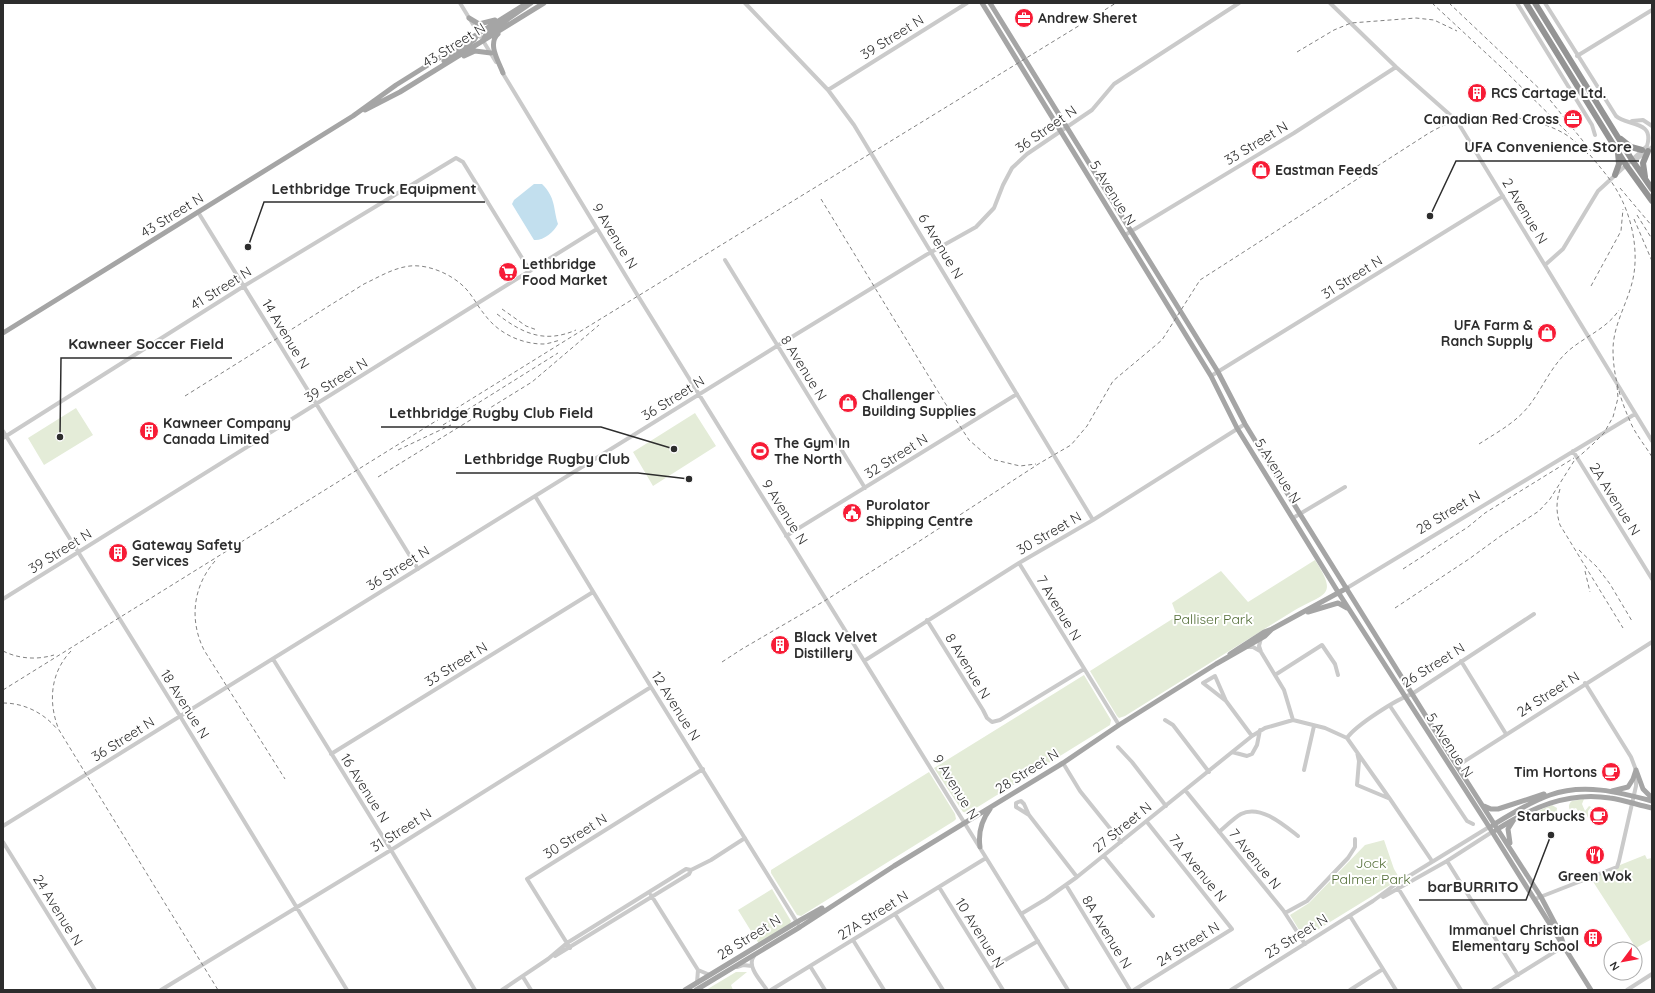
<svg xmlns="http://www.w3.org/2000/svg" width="1655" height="993" font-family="Quicksand,sans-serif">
<rect width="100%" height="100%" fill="#fff"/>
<path fill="#e4ecd8" d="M76,408L93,435L44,465L28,438Z
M695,413L716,446L653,486L633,452Z
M1315,560C1338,596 1326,593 1295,610L1125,716L1119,718L1117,716L1090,671L1177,616L1172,603L1221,571L1248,602Z
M1084,675L1111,720L1110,725L968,813L963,812L934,768Z
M929,772L955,814L956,819L954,821L801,916L797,915L771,873V870Z
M1584,799L1582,804L1585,811L1589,806L1591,807L1588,811V818L1586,813L1582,814L1580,810L1578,811L1576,808L1570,810C1568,807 1569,803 1572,801Z
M1552,805L1557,808L1556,815L1541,819L1539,813L1540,810Z
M1384,840L1394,869L1400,879L1304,938L1290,915L1309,903L1365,845Z
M1645,855L1647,859L1652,858V939L1636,948L1590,877Z
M772,889L791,921L790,924L759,944L738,910Z
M736,972H747L731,985L733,990H706Z"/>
<path fill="#c2dfee" d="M534,184H542C556,198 553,208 558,224C554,232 543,241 534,240L512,204L514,200Z"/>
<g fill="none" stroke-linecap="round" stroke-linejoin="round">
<path stroke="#cacaca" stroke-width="4" d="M460,3L496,62
M745,3L828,90L854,125L1093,520
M1330,3L1396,67L1457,121L1652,441
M1517,3L1592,125L1595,135
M1577,56L1652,10
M502,72L638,296L1068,990
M828,90L967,3
M1632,121L1643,120L1652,126
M1632,160L1637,159L1652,147
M198,212L418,569
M1125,235L1294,133L1396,67
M725,260L865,488
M1545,265L1563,249L1598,191L1647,146C1655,120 1626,126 1616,116L1545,3
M1211,376L1503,196
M3,431L180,716L347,990
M3,438L244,286L456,158L463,162L530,271
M1573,451L1652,579
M535,496L651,687L800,927
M1293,518L1345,487
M786,536L1017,394
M1019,563L1119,725
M1347,588L1635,414
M3,599L597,229
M927,620L983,710L987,718L992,722L1000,720L1084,669
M1261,638L1259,646L1261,652L1284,690L1293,720
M1248,647H1253L1260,651
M273,659L391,850L475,990
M864,661L1019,563L1093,520L1245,424
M1461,661L1506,734
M1275,675L1322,645L1335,664L1338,675
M1226,701L1215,676L1203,683L1226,701L1252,736
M1390,706L1467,821L1473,824
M1165,720L1173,725L1209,772
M1293,720L1325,728L1347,738L1390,799L1432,861
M1347,738C1356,725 1397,699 1412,694L1534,614
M1118,747L1132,762L1166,806
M1232,752L1247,756L1252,754L1257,745L1260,730
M1357,752L1359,761L1357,785L1388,798
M331,754L593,592
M1063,763L1080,791L1121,842
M1457,766L1652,642
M1304,770L1314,726
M1185,790L1283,910L1305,944
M1029,815L1024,804L1021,801L1016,803V807L1029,815L1077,877
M3,826L777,346L926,255L976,227L994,208L1003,185L1012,168L1027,154L1092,110L1114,84L1239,3
M1219,832C1226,826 1234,818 1241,814C1260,804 1284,825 1298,836
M3,842L95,990
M1104,856L1153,916
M1447,861L1518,975
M691,870L711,860L745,838
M1066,885L1130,990
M939,887L1003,990
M1398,888L1461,990
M651,895L698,970L710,975
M1383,897L1447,861L1492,832
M1535,899L1617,867L1619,861L1636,786V770L1631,757L1585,683
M1285,913L1307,901L1348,858L1355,847V839
M895,914L943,990
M1021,914L1046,899L1077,877L1252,736L1265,728L1293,720
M1350,916L1396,990
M853,940L884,990
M570,948L527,879L703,769
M555,956L689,874L691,870
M754,956C746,966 761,981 767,990
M810,966L825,990
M737,967L743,965L752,966
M990,969L1038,941
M523,977L531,990
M697,983L698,970
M161,990L391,850L651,687
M502,990L548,959L567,943L686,869L691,870
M771,990L986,858
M1134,990L1232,929L1147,822
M1231,990L1373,901L1396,884L1489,827
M1350,990L1383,969
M1493,990L1564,946
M1627,990L1652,974"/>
<path stroke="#a5a5a5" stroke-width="5" d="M982,3L1211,376L1237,428L1338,592L1486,822L1591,990
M990,3L1218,372L1245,424L1300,514L1457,766L1541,897L1560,933L1563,943
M469,18L479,24L495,20
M498,34C487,44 499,62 503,73
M483,41L485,36L488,33L531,3
M464,56L475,51L491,53
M444,61L474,40L478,34
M365,110L400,92L544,3
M3,333L353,116L396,85L527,3
M1308,612L1338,603L1347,608
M1230,654L1264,632L1272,629L1347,588
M1636,770L1643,789L1652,798
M1612,791L1628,787L1633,779L1636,770
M1484,806L1491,809H1498L1544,794
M1493,825C1511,814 1530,802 1550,795C1583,783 1619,792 1652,801
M1496,830C1531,808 1568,791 1610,798C1624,800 1638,805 1652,808
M1510,843L1508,829L1513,821
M980,847C978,833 981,821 990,809
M685,990L797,922L822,908
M696,990L800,927L894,866L1063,763L1119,725L1216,664L1265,636L1272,629"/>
<path stroke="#949494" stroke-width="6" d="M1526,3L1626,165L1652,201
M1535,3L1632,160L1652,189
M1621,139L1631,147L1642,150
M1615,175L1619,164L1618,153
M1645,177L1643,163L1648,151"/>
<path stroke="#828282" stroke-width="1" stroke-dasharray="4 3" stroke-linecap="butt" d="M1432,3L1501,67L1569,134
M1449,3L1546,95L1591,151
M1297,52L1334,30L1351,23L1416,18L1434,20L1457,31
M1590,155C1599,166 1609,177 1616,189C1632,215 1640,253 1632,283C1626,306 1613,326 1613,350C1613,374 1620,399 1630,421C1635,434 1645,445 1652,457
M1620,188L1652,226
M821,199L945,403L969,440L991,459L1020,466L1036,464
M1637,215L1652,239
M1634,219L1652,261
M1591,286L1621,231L1623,209
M502,309L526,326L537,330
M497,314C522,333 544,344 576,330
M185,396L364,284C379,277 393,268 410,266C429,264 454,275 467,290C474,298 478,307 485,315C498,333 521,344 543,344C549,344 555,341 561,340
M443,425L558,353
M1479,444C1496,433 1515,423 1528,407C1541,391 1549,370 1565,354C1581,338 1606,330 1619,310
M398,450L451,425
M378,477L532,382L599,325
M1560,489C1556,502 1556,512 1560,525L1623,628
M1579,550L1597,567L1610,584L1632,621
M215,561C193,586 189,620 204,650L285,779
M1403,569L1468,527L1485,513L1574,458
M1585,571L1590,592
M1395,608L1469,559L1502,535L1539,511L1550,499L1574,461L1593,444L1604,433L1613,417L1618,398L1617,385
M3,651C19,659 37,660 54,655
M71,651C50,673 48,703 59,730L218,990
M722,662L742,649L826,600L915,544L1040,463L1071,445L1087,426L1113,381L1162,340L1200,280L1429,133C1438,128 1447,123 1457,121C1491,112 1534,116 1565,134C1573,139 1581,147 1588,154
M3,690L576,334L1116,3
M3,703C24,703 44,713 57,729"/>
</g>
<defs>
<g id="office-disc" transform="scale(1)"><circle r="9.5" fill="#f71c36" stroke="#fff"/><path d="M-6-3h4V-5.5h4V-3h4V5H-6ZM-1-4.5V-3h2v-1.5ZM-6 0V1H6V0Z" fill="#fff"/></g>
<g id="building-disc" transform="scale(1)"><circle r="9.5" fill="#f71c36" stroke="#fff"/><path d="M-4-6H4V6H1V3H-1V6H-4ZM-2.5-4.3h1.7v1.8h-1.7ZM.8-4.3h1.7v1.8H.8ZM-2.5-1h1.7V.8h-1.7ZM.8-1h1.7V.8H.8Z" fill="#fff"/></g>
<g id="shop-disc" transform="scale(1)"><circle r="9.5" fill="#f71c36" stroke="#fff"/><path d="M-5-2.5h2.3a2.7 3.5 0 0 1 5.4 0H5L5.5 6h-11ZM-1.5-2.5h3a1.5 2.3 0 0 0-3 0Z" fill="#fff"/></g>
<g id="supermarket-disc" transform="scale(1)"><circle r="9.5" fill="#f71c36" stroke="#fff"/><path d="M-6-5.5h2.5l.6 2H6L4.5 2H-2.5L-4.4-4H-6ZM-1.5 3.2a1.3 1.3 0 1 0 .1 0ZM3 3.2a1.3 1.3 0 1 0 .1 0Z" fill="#fff"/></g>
<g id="stadium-disc" transform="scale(1)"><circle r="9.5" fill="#f71c36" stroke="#fff"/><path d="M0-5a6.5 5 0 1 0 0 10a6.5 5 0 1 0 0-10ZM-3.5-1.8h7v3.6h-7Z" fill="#fff"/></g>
<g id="civic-disc" transform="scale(1)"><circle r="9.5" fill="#f71c36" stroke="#fff"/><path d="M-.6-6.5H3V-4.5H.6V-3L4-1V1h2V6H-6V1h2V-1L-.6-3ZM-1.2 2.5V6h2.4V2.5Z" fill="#fff"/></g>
<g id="cafe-disc" transform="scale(1)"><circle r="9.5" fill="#f71c36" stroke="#fff"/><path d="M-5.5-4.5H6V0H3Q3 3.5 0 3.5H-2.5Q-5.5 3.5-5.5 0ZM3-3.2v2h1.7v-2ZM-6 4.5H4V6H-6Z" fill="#fff"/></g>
<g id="restaurant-disc" transform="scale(1)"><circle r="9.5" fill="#f71c36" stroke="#fff"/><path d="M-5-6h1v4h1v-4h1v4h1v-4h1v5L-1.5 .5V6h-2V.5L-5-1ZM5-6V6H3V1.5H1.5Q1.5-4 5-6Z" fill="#fff"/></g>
</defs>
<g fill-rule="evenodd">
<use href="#office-disc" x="1024" y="18"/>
<use href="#building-disc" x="1477" y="93"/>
<use href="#office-disc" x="1573" y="119"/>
<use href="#shop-disc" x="1261" y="170"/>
<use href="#supermarket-disc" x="508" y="272"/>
<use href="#shop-disc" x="1547" y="333"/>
<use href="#shop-disc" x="848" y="403"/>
<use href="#building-disc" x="149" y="431"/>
<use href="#stadium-disc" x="760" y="451"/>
<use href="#civic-disc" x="852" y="513"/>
<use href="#building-disc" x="118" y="553"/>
<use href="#building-disc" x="780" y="645"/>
<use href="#cafe-disc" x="1611" y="772"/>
<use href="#cafe-disc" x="1599" y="816"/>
<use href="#restaurant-disc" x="1595" y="855"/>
<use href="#building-disc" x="1593" y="938"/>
</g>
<g text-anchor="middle" stroke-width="4" stroke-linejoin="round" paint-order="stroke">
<g font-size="14" font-weight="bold" fill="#2d2d2d" stroke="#fff" text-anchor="start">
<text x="1038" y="23">Andrew Sheret</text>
<text x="1491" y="98">RCS Cartage Ltd.</text>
<text x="1559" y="124" text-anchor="end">Canadian Red Cross</text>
<text x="1275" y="175">Eastman Feeds</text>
<text x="522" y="269">Lethbridge<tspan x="522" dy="16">Food Market</tspan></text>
<text x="1533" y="330" text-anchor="end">UFA Farm &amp;<tspan x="1533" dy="16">Ranch Supply</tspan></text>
<text x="862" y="400">Challenger<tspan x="862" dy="16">Building Supplies</tspan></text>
<text x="163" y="428">Kawneer Company<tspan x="163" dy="16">Canada Limited</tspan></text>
<text x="774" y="448">The Gym In<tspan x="774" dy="16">The North</tspan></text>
<text x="866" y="510">Purolator<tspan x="866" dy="16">Shipping Centre</tspan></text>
<text x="132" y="550">Gateway Safety<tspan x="132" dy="16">Services</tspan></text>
<text x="794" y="642">Black Velvet<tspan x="794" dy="16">Distillery</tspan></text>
<text x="1597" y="777" text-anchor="end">Tim Hortons</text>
<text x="1585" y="821" text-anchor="end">Starbucks</text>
<text x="1595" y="881" text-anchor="middle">Green Wok</text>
<text x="1579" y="935" text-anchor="end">Immanuel Christian<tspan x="1579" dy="16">Elementary School</tspan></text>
</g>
<g font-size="14" fill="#2d2d2d" stroke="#fff">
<text transform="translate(892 37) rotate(-32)" y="5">39 Street N</text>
<text transform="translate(454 45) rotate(-32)" y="5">43 Street N</text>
<text transform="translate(1046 129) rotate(-35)" y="5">36 Street N</text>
<text transform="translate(1256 143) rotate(-31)" y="5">33 Street N</text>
<text transform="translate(1113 193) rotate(58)" y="5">5 Avenue N</text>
<text transform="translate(1525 211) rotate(59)" y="5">2 Avenue N</text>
<text transform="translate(172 215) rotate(-32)" y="5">43 Street N</text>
<text transform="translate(615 236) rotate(59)" y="5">9 Avenue N</text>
<text transform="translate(941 246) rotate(59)" y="5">6 Avenue N</text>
<text transform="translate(1352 277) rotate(-32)" y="5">31 Street N</text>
<text transform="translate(221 288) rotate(-32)" y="5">41 Street N</text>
<text transform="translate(286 334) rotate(59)" y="5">14 Avenue N</text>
<text transform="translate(804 368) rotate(58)" y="5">8 Avenue N</text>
<text transform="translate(336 380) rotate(-32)" y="5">39 Street N</text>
<text transform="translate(673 398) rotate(-32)" y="5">36 Street N</text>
<text transform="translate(896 456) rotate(-32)" y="5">32 Street N</text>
<text transform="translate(1278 471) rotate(58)" y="5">5 Avenue N</text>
<text transform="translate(1615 499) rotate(58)" y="5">2A Avenue N</text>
<text transform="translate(785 512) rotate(58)" y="5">9 Avenue N</text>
<text transform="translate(1448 512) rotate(-31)" y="5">28 Street N</text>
<text transform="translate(1049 533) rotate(-30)" y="5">30 Street N</text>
<text transform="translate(60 551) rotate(-32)" y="5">39 Street N</text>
<text transform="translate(398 568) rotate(-32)" y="5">36 Street N</text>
<text transform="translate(1059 608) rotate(59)" y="5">7 Avenue N</text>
<text transform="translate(456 664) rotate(-32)" y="5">33 Street N</text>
<text transform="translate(1433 665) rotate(-32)" y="5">26 Street N</text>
<text transform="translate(968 666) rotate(59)" y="5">8 Avenue N</text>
<text transform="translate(1548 694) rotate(-33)" y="5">24 Street N</text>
<text transform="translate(185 704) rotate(58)" y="5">18 Avenue N</text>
<text transform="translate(676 706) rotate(58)" y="5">12 Avenue N</text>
<text transform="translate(123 739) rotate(-32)" y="5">36 Street N</text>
<text transform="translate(1450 745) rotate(57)" y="5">5 Avenue N</text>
<text transform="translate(1027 771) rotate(-32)" y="5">28 Street N</text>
<text transform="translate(956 787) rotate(58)" y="5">9 Avenue N</text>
<text transform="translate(365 788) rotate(58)" y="5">16 Avenue N</text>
<text transform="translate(1122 827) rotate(-39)" y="5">27 Street N</text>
<text transform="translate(401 830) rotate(-32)" y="5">31 Street N</text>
<text transform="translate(575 836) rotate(-32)" y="5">30 Street N</text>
<text transform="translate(1255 859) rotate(51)" y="5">7 Avenue N</text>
<text transform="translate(1198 868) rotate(51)" y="5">7A Avenue N</text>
<text transform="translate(58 910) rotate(58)" y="5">24 Avenue N</text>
<text transform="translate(873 915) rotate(-32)" y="5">27A Street N</text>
<text transform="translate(1107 932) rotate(59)" y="5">8A Avenue N</text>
<text transform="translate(980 933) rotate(58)" y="5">10 Avenue N</text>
<text transform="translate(1296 936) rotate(-32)" y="5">23 Street N</text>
<text transform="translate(749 937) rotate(-32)" y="5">28 Street N</text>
<text transform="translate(1188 944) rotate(-32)" y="5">24 Street N</text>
</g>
<g font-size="14" fill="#526d36" stroke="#fff">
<text x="1213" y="624">Palliser Park</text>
<text x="1371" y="868">Jock<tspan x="1371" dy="16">Palmer Park</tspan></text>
</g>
</g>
<path fill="none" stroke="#2d2d2d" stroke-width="1.5" d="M1430 216L1456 161H1639M248 247L264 202H485M60 437L61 358H232M674 449L601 427H381M689 479L638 473H456M1551 835L1526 900H1419"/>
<g fill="#2d2d2d" stroke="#fff" stroke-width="1.5">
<circle cx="1430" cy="216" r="4"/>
<circle cx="248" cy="247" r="4"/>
<circle cx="60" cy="437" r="4"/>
<circle cx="674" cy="449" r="4"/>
<circle cx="689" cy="479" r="4"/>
<circle cx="1551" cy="835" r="4"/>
</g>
<g font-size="15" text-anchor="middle" font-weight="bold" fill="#2d2d2d" stroke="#fff" stroke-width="4" stroke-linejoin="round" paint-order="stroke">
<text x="1548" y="152">UFA Convenience Store</text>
<text x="374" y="194">Lethbridge Truck Equipment</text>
<text x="146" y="349">Kawneer Soccer Field</text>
<text x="491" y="418">Lethbridge Rugby Club Field</text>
<text x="547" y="464">Lethbridge Rugby Club</text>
<text x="1473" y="892">barBURRITO</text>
</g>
<rect width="1655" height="993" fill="none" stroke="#2d2d2d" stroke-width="8"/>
<g transform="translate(1623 961) rotate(238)"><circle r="19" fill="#ffffff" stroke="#ababab"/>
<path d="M0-3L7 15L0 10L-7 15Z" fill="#f71c36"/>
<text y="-6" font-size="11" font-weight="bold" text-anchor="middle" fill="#2d2d2d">N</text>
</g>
</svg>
